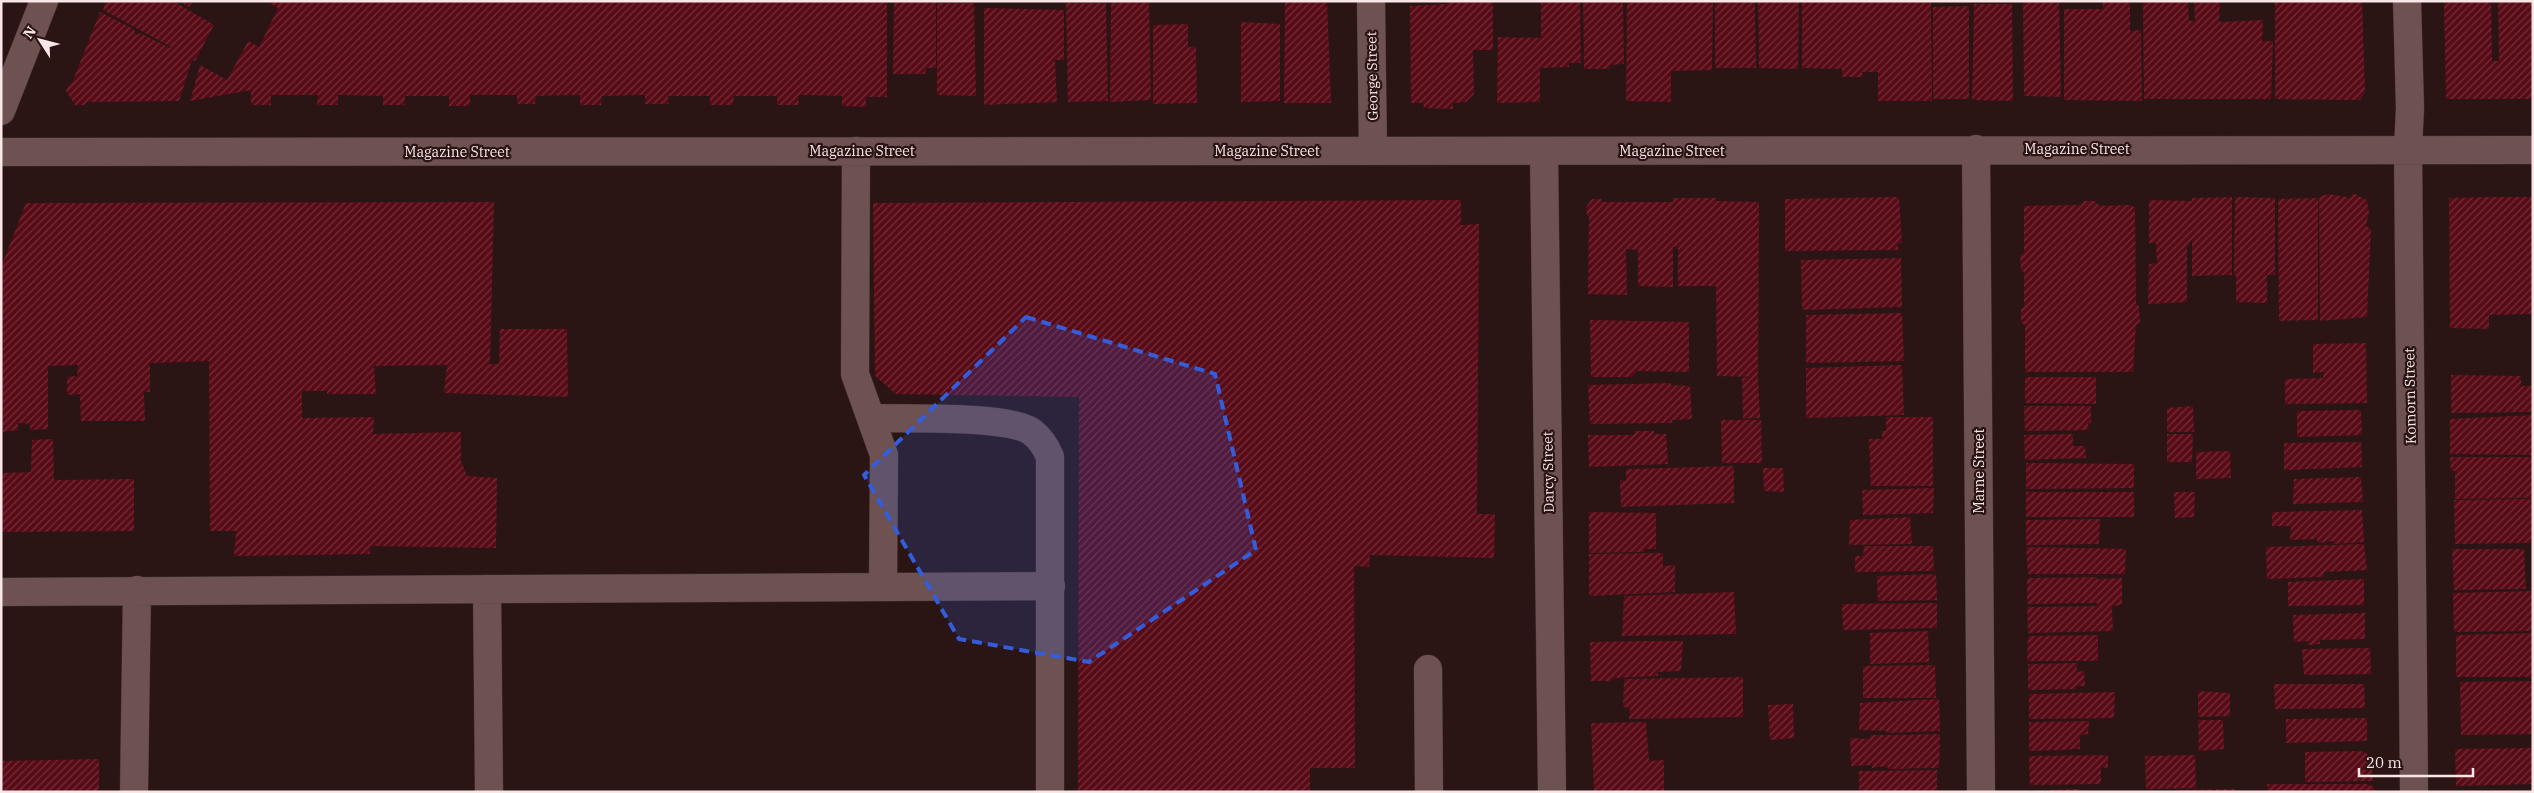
<svg xmlns="http://www.w3.org/2000/svg" width="2534" height="793" font-family="'IBM Plex Serif',serif">
<defs>
<pattern id="building-hatch" width="6" height="6" patternUnits="userSpaceOnUse" patternTransform="scale(1.25)"><rect width="6" height="6" fill="#580b17"/><path d="M-1 1l2-2M0 6l6-6M5 7l2-2" fill="none" stroke="#712f39"/></pattern>
</defs>
<rect width="100%" height="100%" fill="#2b1414"/>
<path fill="url(#building-hatch)" d="M106,1H173L214,25L195,61L192,60L179,101L87,102L85,105H75L66,91L69,83H72L100,12L134,29L136,35L140,33L170,48L171,47L103,10Z
M179,1H193L189,7Z
M266,1H887V97H866V107L842,106V96L798,95L799,105H777V96H734L733,105H710V96H668L669,104H645V95L602,96L601,105H580V95L536,96L535,104H517V95H470V106H449V96H405V105H383V96L338,95V105H317L318,95H271V105H251V90L190,101L200,65L227,80L248,41L259,47L278,8Z
M894,1H936V68H927L925,74H893Z
M1111,1H1149L1151,100L1110,102Z
M1285,1H1327L1331,103H1284Z
M1448,1H1493V50H1473L1474,94L1466,102L1453,103V109L1424,108L1423,103H1411L1410,6L1448,4Z
M1541,1H1580L1581,63H1569V67L1540,68V102L1497,103L1498,37L1541,38Z
M1583,1H1623L1624,64L1609,65L1610,69H1584Z
M1627,1H1713L1712,70L1671,71V102L1626,101Z
M1715,1H1755L1756,68H1715Z
M1758,1H1799L1798,69L1759,68Z
M1802,1H1931L1932,101H1878V72H1862L1863,77H1842V69L1802,68Z
M2023,1H2059L2061,97L2024,96Z
M2102,1H2130V31L2141,30L2142,101L2064,100V9H2103Z
M2143,1H2188L2189,21H2195L2194,1H2220L2219,22L2263,20L2262,41H2273L2271,99H2144Z
M2275,1H2362L2365,92L2360,100L2275,99Z
M2444,1H2491L2492,61H2499L2498,1H2533V99H2446Z
M937,3H974L976,96L937,95Z
M1066,3H1106L1108,101L1068,102Z
M1974,4H2012L2013,101L1972,100Z
M1969,6V99H1933V7Z
M984,8L1064,10V60H1055L1057,102L984,105Z
M1241,22L1280,24V101L1241,102Z
M1188,24V47H1196L1197,103L1153,104V25Z
M2328,194L2351,198L2352,194H2355L2367,200L2369,212L2366,226L2371,229L2367,317L2320,321L2319,197Z
M1899,197L1902,243L1897,244L1899,250L1785,251V199Z
M2232,197V275L2192,276V240L2187,246V302L2148,304L2149,264L2157,263L2156,243H2149V200L2192,201V198Z
M2235,197L2275,198V275H2267V303L2236,302V275H2234Z
M2493,197H2533V314L2489,315V329L2450,328L2449,198Z
M1673,198H1716V201L1759,202L1758,377L1760,418L1743,419L1742,378L1753,377L1717,376L1716,286H1678V247H1673V287L1638,286V250L1626,249L1627,295L1588,294L1589,216H1587L1586,207L1592,199H1601L1603,202H1673Z
M2318,198V320L2279,321L2278,199Z
M1461,200V225L1479,224L1477,514H1495L1494,558L1370,555L1369,567L1354,566L1355,768H1310V792H1078L1079,397L896,394L875,376L873,203Z
M2084,201H2095L2100,206L2131,205L2135,208L2136,304L2139,306L2140,322L2136,325L2133,372H2025V325L2021,323V309L2024,307V272L2021,270L2020,255L2024,253V206L2081,205Z
M494,202L490,364H499L500,329H567L568,397L444,393L447,365L374,366L376,394H327V391H302V418L374,417L373,434L461,432V461L467,476L497,478L496,548L370,546V554L234,556L236,531H210L209,361L150,363V392H144L145,421H81L80,394L67,395V377L77,376L78,365L48,366V429L30,430V424L18,423V430L1,432V267L26,203Z
M1901,258L1902,307L1802,310L1801,260Z
M1902,313L1904,361L1806,363V315Z
M1590,320L1689,322V372L1637,371L1631,377H1591Z
M2366,343L2367,403L2285,404V379L2323,378L2324,372L2313,373V344Z
M1902,365L1904,415L1806,418V368Z
M2451,375L2521,376V386H2533V412L2451,413Z
M2025,377H2096V404L2025,403Z
M1671,383V385L1690,386L1692,419L1672,420L1673,423L1590,424L1588,385Z
M2024,406H2091V423L2088,422L2089,430L2025,431Z
M2193,406L2194,432H2167V408Z
M2361,410L2362,435L2297,437V411Z
M2533,415V455L2450,454V419Z
M1886,417H1933V486H1871L1869,439H1882V431H1886Z
M1721,420H1761L1762,463H1722Z
M1634,431H1654V434H1666L1668,464L1589,467L1588,435H1634Z
M2073,434V446H2085L2086,458L2025,460L2024,435Z
M2167,434H2193L2192,462H2167Z
M53,439L54,480L134,479V531L1,532V473L31,472L32,440Z
M2361,442L2362,467L2284,470V443Z
M2230,451L2231,478L2196,479V452Z
M2450,457H2533V498L2455,499V471H2451Z
M2026,463L2134,464V488L2026,489Z
M1734,466V503L1621,507L1620,480L1626,481V469Z
M1763,468H1783L1784,492L1764,491Z
M2361,477L2363,502L2293,504L2294,479Z
M1934,488L1933,513L1863,515L1862,490Z
M2026,492H2134V517H2026Z
M2174,492H2195L2194,517L2175,518Z
M2531,499L2530,501H2533V540H2530L2531,543L2455,544L2454,500Z
M2362,510L2364,542L2334,544V541L2318,543L2317,539L2290,540L2291,526H2272V512Z
M1589,512L1656,513V549H1645L1644,552L1589,553Z
M1910,517L1912,544L1849,545L1850,520Z
M2100,519L2099,544L2026,545V520Z
M2364,544L2367,570L2324,572V577L2267,579L2266,547Z
M1864,546H1933L1934,571L1855,572V556H1863Z
M2026,547L2126,549L2125,574H2028Z
M2452,549H2524L2526,589L2454,590Z
M1663,553V566L1675,565V592L1589,596V554Z
M1936,574L1937,600L1878,601L1877,576Z
M2097,577V579L2122,578V605L2112,606L2113,631L2028,633L2027,607L2097,606V603L2027,604V578Z
M2364,579V605L2288,606V582Z
M2533,591V631L2454,632L2453,593Z
M1734,592L1736,634L1622,636L1624,596Z
M1937,603V628L1843,630L1842,604Z
M2365,613V639L2320,640V644L2308,645V641L2294,642L2293,615Z
M1928,631L1929,662L1870,664V633Z
M2533,633V677H2456V635Z
M2098,635V661H2027L2028,636Z
M1645,641H1683L1681,671L1658,672V676L1614,678L1610,681H1591L1590,642Z
M2370,648L2371,674L2304,675L2302,649Z
M2077,663V672L2084,671L2085,686H2076L2077,689L2028,690V664Z
M1935,665L1936,698H1863V666Z
M1743,677V717L1629,719L1630,708L1623,707L1624,679Z
M2533,681V734L2461,735L2460,682Z
M2274,684H2364L2365,708L2275,709Z
M2198,691L2230,693V716L2198,717Z
M2115,692L2114,718L2029,719V694Z
M1939,699L1940,731L1887,733L1886,731L1859,730L1860,703Z
M1793,704L1794,738L1770,740L1768,705Z
M2367,718V741L2286,743V719Z
M2198,720H2223L2224,749L2199,751Z
M2089,721L2088,734L2080,735V749L2029,751V722Z
M1646,722L1649,761L1664,760V792H1594L1591,723Z
M1940,734L1939,768L1888,769L1887,766L1872,768V765L1851,766L1850,738L1870,739V735H1888Z
M2533,748V784L2456,786L2455,749Z
M2359,751L2365,752L2371,758L2373,781L2305,782V752Z
M2108,755V768L2101,767V784L2030,785L2029,756Z
M2195,755L2196,788L2146,789L2145,756Z
M99,759V792H1V761Z
M1937,770V792H1859V771Z
M2267,784H2367L2374,787V792H2268Z
M2080,789V792H2050V790Z
M2235,789L2236,792H2179V790Z"/>
<g fill="none" stroke-linecap="round" stroke-linejoin="round">
<g stroke="#403031" stroke-width="29">
<path id="minor" d="M1371,1L1373,151
M2407,1L2410,108L2408,149L2414,792
M1,111L44,1
M1976,149L1981,792
M856,151L855,374L884,455L883,586
M1,152L2533,150
M1544,152L1552,792
M871,418C905,419 1009,415 1032,432C1041,439 1046,447 1050,457V792
M487,589L489,792
M1,592L1051,586
M1428,669L1429,792
M134,792L137,590"/>
</g>
<use href="#minor" stroke="#6e5151" stroke-width="28"/>
</g>
<path fill="#335dda" fill-opacity="0.2" stroke="#335dda" stroke-width="4" stroke-dasharray="10 6" stroke-linejoin="round" d="M1026,317L1215,374L1256,550L1089,662L959,639L864,475Z"/>
<g text-anchor="middle" stroke-width="4.5" stroke-linejoin="round" paint-order="stroke">
<g font-size="14" fill="#f9e7e7" stroke="#2b1414">
<text transform="translate(1372 76) rotate(-91)" y="5">George Street</text>
<text x="2077" y="154">Magazine Street</text>
<text x="862" y="156">Magazine Street</text>
<text x="1267" y="156">Magazine Street</text>
<text x="1672" y="156">Magazine Street</text>
<text x="457" y="157">Magazine Street</text>
<text transform="translate(2410 396) rotate(-91)" y="5">Komorn Street</text>
<text transform="translate(1979 471) rotate(-90)" y="5">Marne Street</text>
<text transform="translate(1548 472) rotate(-91)" y="5">Darcy Street</text>
</g>
</g>
<rect width="2534" height="793" fill="none" stroke="#f9e7e7" stroke-width="5"/>
<g transform="translate(40 40) rotate(306)" stroke="#2b1414" stroke-width="4" paint-order="stroke">
<path d="M0-4L9 19L0 12L-9 19Z" fill="#f9e7e7"/>
<text y="-8" font-size="14" font-weight="bold" text-anchor="middle" fill="#f9e7e7">N</text>
</g>
<path d="M2359 768v8h114v-8" fill="none" stroke="#f9e7e7" stroke-width="2.5"/>
<text x="2366" y="768" font-size="15" fill="#f9e7e7" stroke="#2b1414" stroke-width="4" paint-order="stroke">20 m</text>
</svg>
